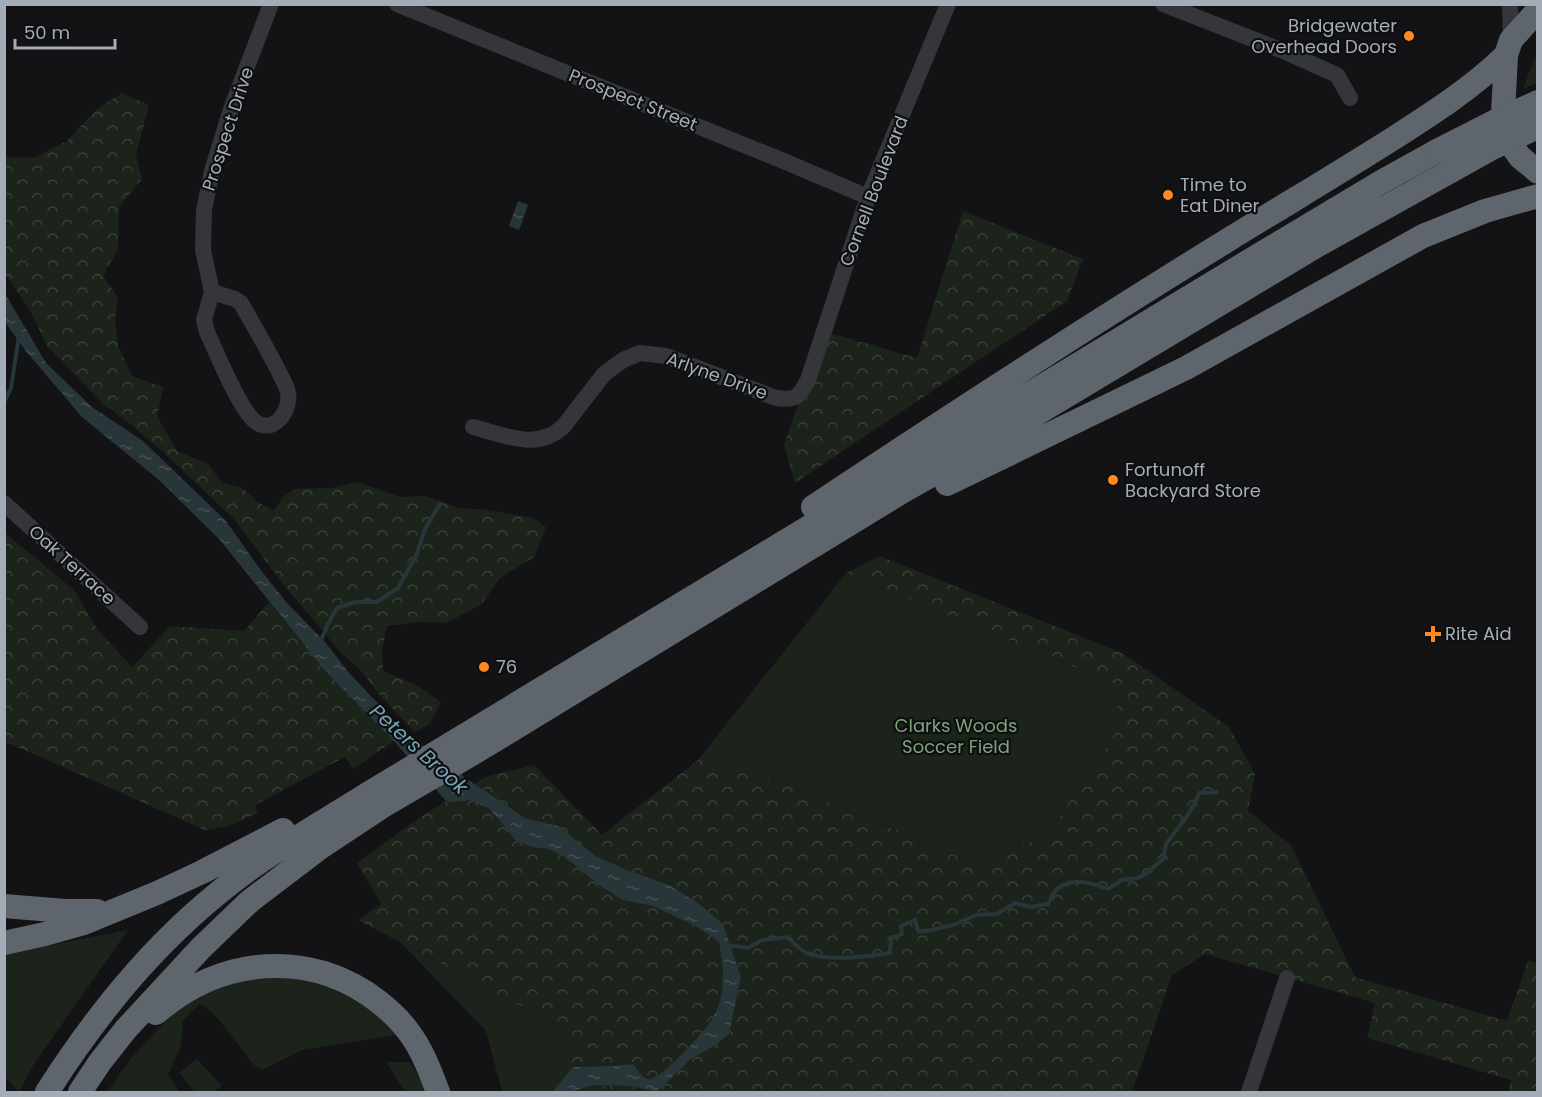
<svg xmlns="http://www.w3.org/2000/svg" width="1542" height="1097" font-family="Poppins,sans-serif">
<defs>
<pattern id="forest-crowns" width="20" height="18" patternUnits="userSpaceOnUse" patternTransform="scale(1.5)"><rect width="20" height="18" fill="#1b231b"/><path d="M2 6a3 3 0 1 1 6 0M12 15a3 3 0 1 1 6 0" fill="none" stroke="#39403a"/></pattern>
<pattern id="water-ripples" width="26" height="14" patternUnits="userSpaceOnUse" patternTransform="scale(1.5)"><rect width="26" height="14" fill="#28363a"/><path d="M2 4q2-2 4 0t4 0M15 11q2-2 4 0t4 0" fill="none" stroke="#445054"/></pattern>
</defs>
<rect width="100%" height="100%" fill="#131315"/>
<path fill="#1b231b" d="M1537,54V83L1523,89L1528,75Z
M846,573L1118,685V729L1047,835L976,864L747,768L698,760Z
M128,930L34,1064L19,1092L5,1077V954Z
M400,942L563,1028L573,1067L552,1092H502L486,1031Z
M270,973L338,985L390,1021L397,1035L302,1050L262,1070L254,1065L215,1015L200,1004L183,1020L181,1046L168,1075L180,1092H107L132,1057L177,1009L215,986Z
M197,1059L222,1086L213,1092H195L179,1073Z
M386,1062H410L428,1092H407L404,1090Z"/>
<path fill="url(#forest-crowns)" d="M122,93L149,105L136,155L142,179L119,207L118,249L103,276L118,297L115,319L118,346L132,376L163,387L157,416L177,451L208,464L222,483L241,487L259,503L274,511L282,498L294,489L331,488L357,482L400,497L425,496L459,508L487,510L534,518L546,527L534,557L500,578L481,605L446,623L419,622L387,626L382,650L383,671L416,685L441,702L430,724L415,732L383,699L358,667L342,654L304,609L283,584L233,518L162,451L124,419L104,405L47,346L31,312L5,274V157L34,158L67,141L97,109Z
M963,211L1083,259L1067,301L795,483L784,445L823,331L917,358Z
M4,532L74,590L98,630L132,667L170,626L244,631L269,602L326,672L394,741L353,769L345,757L255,805L258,813L229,826L205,830L29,752L5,742Z
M880,556L1124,654L1229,727L1255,774L1248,811L1291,845L1355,977L1507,1021L1528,960L1537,963V1092H1508L1511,1080L1367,1038L1375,1003L1205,954L1172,975L1132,1092H657L691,1059L714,1046L733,1017L741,977L723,924L698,903L669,885L627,870L597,856L558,827L524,818L505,804L474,784L488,776L534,765L602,835L698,760L747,768L976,864L1047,835L1118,729V685L846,573Z
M470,800L488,808L503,824L515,840L532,847L548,849L565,857L599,885L622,900L653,906L697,927L719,942C722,961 725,979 721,998C719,1004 716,1013 712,1019C705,1031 662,1079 649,1079C641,1079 637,1069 633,1064L612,1066L573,1067L563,1028L358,920L381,904L357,863L419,818L446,801L455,802Z
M594,1085L632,1086L655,1092H574L577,1090Z"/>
<path fill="url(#water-ripples)" d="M518,201L528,205L519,230L509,226Z
M4,292L46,363L92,407L143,441L226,521L260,569L287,603L325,642L350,674L406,733L474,784L505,804L524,818L558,826L596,856L627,870L669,885L698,903L723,924L741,977L729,1034L714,1046L691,1059L657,1092L632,1086L594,1085L577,1090L574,1092H552L573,1067L612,1066L633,1064C637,1069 642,1079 649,1079C662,1079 705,1031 712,1019C716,1013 719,1004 721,997C725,979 722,961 719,942L697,927L653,906L622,900L599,885L565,857L548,849L532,847L515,840L503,824L488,808L470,800L455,802L446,801L394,741L326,672L220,540L159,480L82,417L25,350L5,322Z"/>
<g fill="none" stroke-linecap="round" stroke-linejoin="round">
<path stroke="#28363a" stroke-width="4" d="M4,402L11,388L19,336
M319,640L322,638L328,624L337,608L355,602H377L398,588L416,556L425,529L440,504
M727,945L748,948L762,940L788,937C793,942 799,949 805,952C824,962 869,957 890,953L891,939L902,934L901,926L915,920L918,931H928L956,924L976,915L997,914L1015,903L1031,907L1048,904C1051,899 1054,891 1058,888C1074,877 1092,883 1108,889L1122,880L1138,878L1148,872L1163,859L1166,844L1187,816L1195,803L1199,793L1217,792"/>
<path stroke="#34363a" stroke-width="16" d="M397,4L786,162L868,197
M1163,4L1283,51L1337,75L1350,98
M1510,4L1511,40
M212,292L235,299L241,303C254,326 267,348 279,372C282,379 287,386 288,393C291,408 277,432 259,424C242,417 216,351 207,332L204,320L212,292L203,250L204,210L212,171L231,109L271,4
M473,427C504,435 536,451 563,427L604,374L623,360L640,353L666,356L776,398C796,401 799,397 808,380L868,197L948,4
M4,503L140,627
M1249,1092L1287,978"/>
<path stroke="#5f656c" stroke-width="24" d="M1538,10L1511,40L1506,55L1503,114L1505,131L1512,146L1520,157L1538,172
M947,484L1186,368L1423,236L1485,211L1538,196
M813,507C950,416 1088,326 1228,240C1283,206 1339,173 1394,138C1433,113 1472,88 1506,55
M4,906L65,911H97
M4,943L45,934L84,923L157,893L202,872L283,830
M156,1013C220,957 310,948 379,1002C389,1010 400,1020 408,1031C422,1049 430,1071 438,1092
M47,1092C102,1006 164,931 248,870C287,842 330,818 371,792L1249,261L1381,182L1437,151
M80,1092L100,1062L126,1029L201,948L250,901L321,847L383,806L477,751L905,490L981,447L1318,245L1449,172"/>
<path stroke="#5f656c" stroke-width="24" d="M1437,151L1494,122L1538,102
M1449,172L1494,147L1538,127"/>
</g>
<g fill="#ff8821" stroke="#0e0f10" stroke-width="2">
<circle cx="1409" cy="36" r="6"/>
<circle cx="1168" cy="195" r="6"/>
<circle cx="1113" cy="480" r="6"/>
<path d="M1430 625h6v6h6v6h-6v6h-6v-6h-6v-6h6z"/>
<circle cx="484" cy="667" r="6"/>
</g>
<g text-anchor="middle" stroke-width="4.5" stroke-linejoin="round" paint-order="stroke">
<g font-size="18" fill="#a4adb7" stroke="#0e0f10" text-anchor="start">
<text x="1397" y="32" text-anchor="end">Bridgewater<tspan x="1397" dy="21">Overhead Doors</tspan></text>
<text x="1180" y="191">Time to<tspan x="1180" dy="21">Eat Diner</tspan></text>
<text x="1125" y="476">Fortunoff<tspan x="1125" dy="21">Backyard Store</tspan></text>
<text x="1445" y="640">Rite Aid</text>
<text x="496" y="673">76</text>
</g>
<g font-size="18" fill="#a4adb7" stroke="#0e0f10">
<text transform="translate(633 100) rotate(22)" y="6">Prospect Street</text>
<text transform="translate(228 129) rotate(-72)" y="6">Prospect Drive</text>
<text transform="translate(874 191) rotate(-69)" y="6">Cornell Boulevard</text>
<text transform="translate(717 376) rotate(20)" y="6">Arlyne Drive</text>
<text transform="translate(72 565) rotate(42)" y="6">Oak Terrace</text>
</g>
<g font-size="18" fill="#7fa379" stroke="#0e0f10">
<text x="956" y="732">Clarks Woods<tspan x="956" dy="21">Soccer Field</tspan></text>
</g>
<g font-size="20" font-style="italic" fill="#77a4b5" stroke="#0e0f10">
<text transform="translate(419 749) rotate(42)" y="7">Peters Brook</text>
</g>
</g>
<rect width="1542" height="1097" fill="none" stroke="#a4adb7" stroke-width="12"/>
<path d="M15 39v9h100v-9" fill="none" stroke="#a4adb7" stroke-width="3"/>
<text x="24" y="39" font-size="18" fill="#a4adb7" stroke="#0e0f10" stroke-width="4.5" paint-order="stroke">50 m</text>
</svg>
